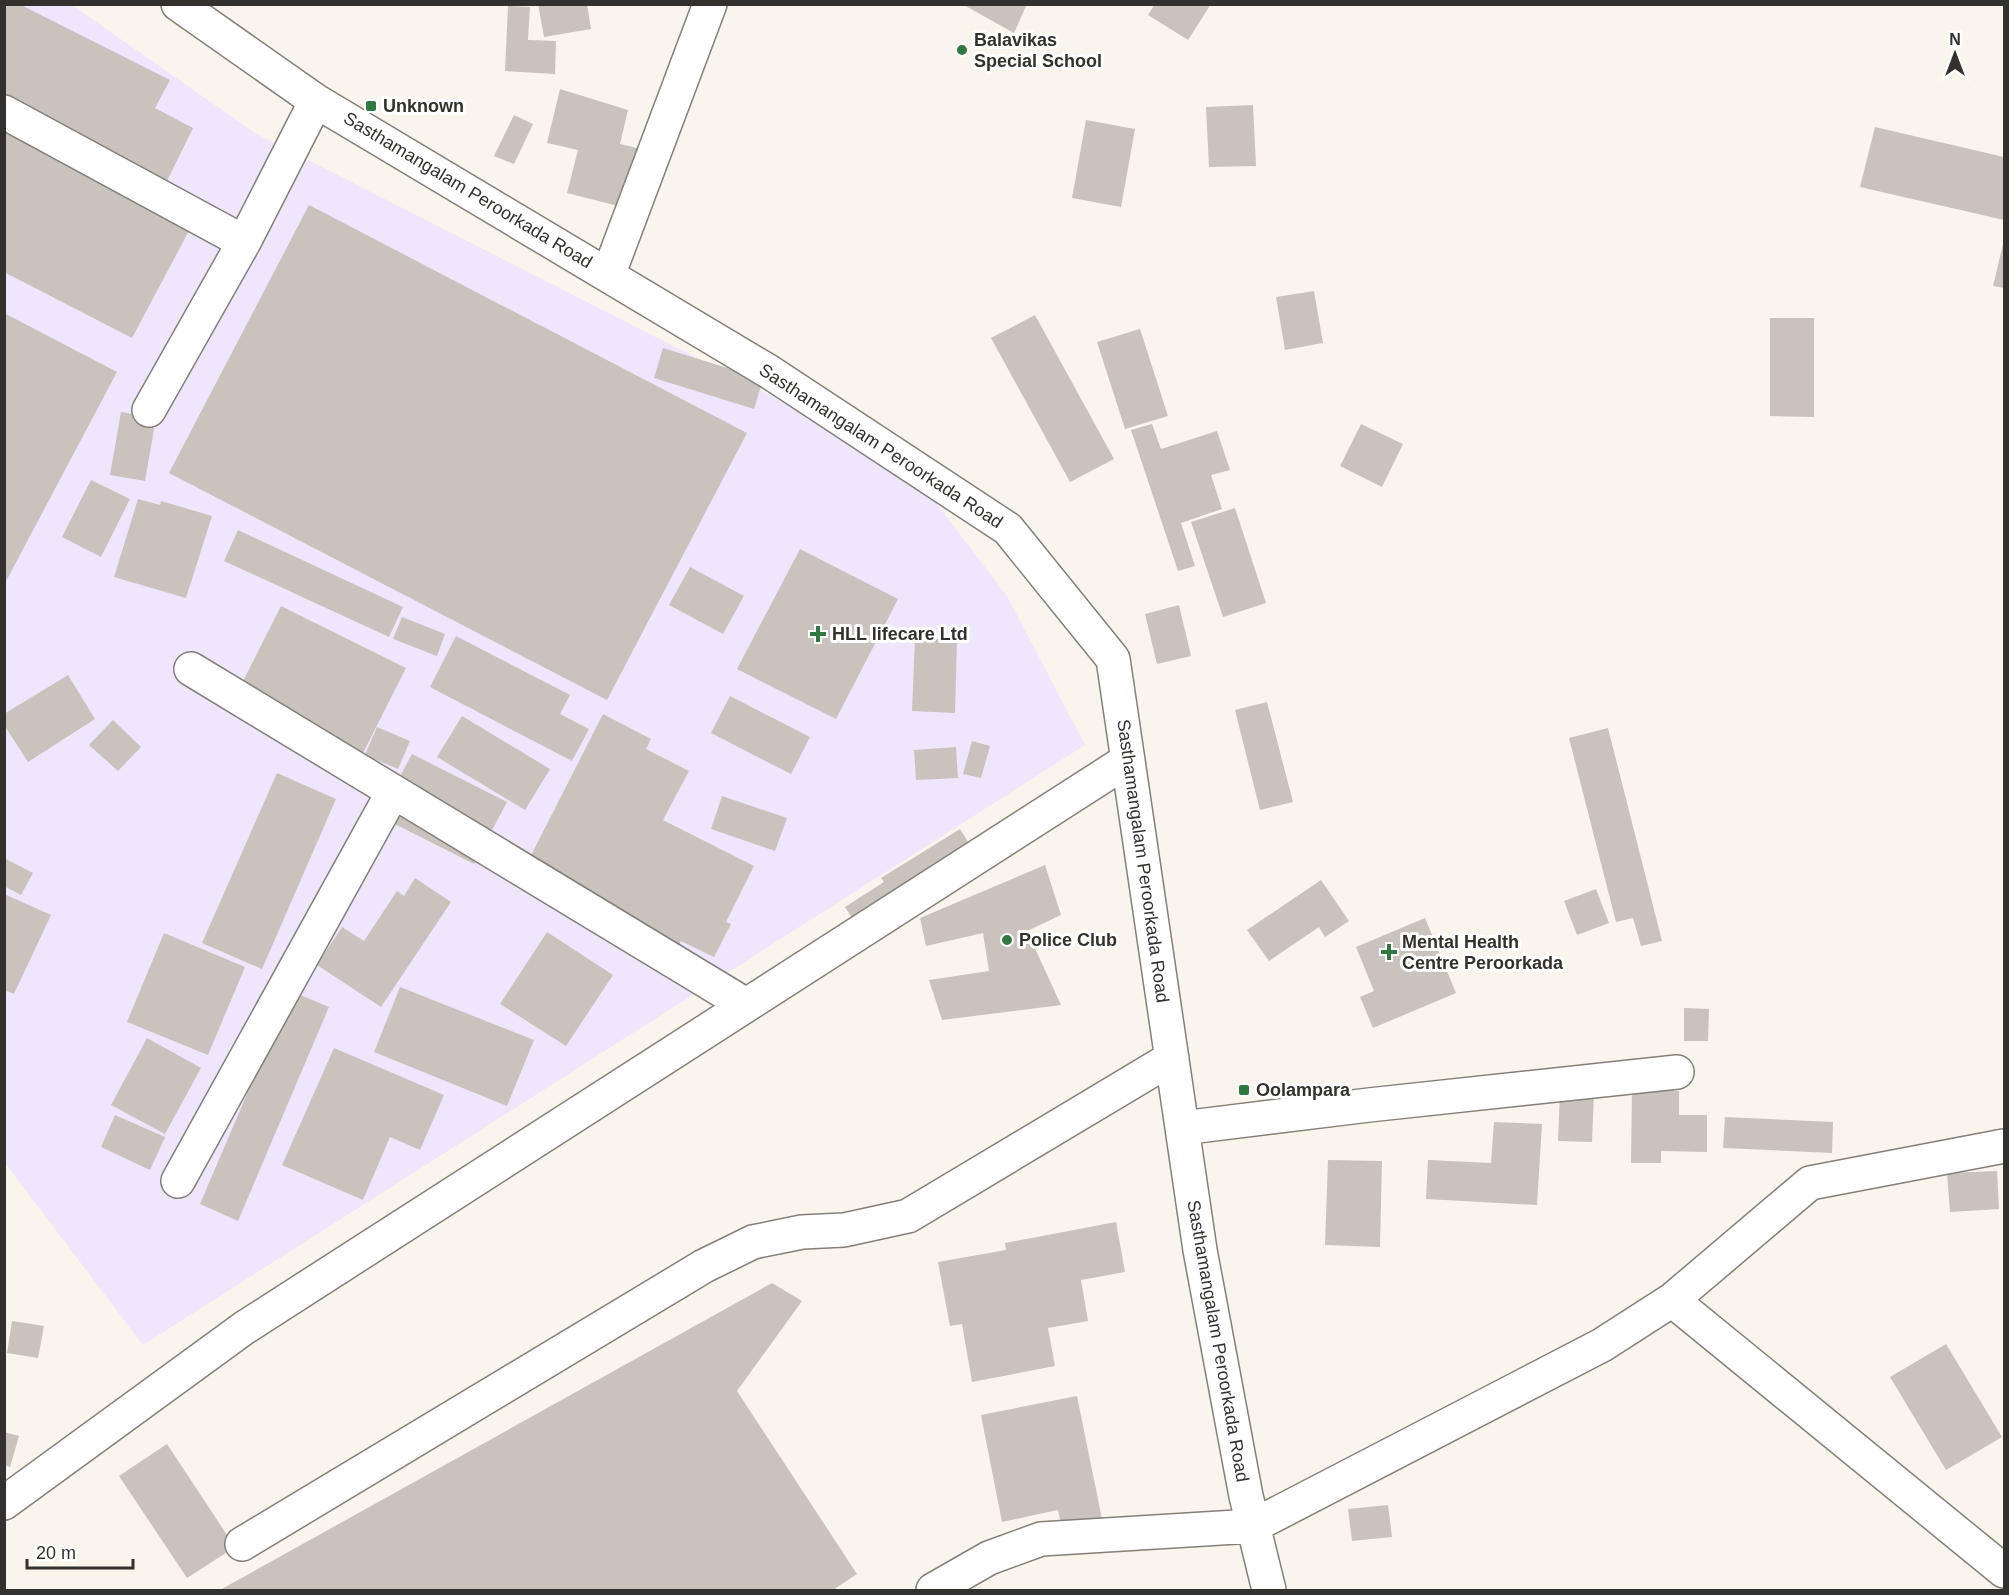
<svg xmlns="http://www.w3.org/2000/svg" width="2009" height="1595" font-family="Helvetica,sans-serif">
<rect width="100%" height="100%" fill="#f9f4ec"/>
<path fill="#eee6fc" d="M5,5H72L255,133L907,465L1007,596L1085,745L143,1345L5,1163Z"/>
<path fill="#cac2bd" d="M4,4H19L170,80L155,108L193,128L164,187L4,107Z
M538,4H587L591,29L544,37Z
M962,4H1027L1014,33Z
M1155,4H1211L1188,40L1148,15Z
M508,6L530,7L528,40L556,41L555,74L505,71Z
M560,89L628,110L620,144L641,149L626,208L567,193L578,150L547,143Z
M1253,105L1256,166L1209,167L1206,107Z
M514,115L533,124L514,164L494,156Z
M1086,120L1135,129L1121,207L1072,198Z
M1875,127L2004,157V220L1860,187Z
M4,130L191,227L132,338L4,272Z
M309,205L747,433L607,700L169,473Z
M2004,240V288L1993,286Z
M1314,291L1323,343L1285,350L1276,297Z
M4,313L117,372L4,585Z
M1035,315L1114,459L1070,482L991,338Z
M1770,318H1814V417L1770,416Z
M1140,329L1168,416L1125,429L1097,342Z
M663,348L763,379L754,409L654,378Z
M121,412L156,418L145,481L110,475Z
M1152,424L1161,449L1217,431L1230,470L1211,475L1222,509L1181,523L1195,566L1178,571L1131,430Z
M1361,424L1403,444L1382,487L1340,466Z
M91,480L130,499L101,557L62,537Z
M138,499L160,505L161,501L212,516L186,598L114,577Z
M1235,508L1266,603L1223,617L1191,522Z
M238,530L403,607L389,637L224,561Z
M800,549L898,599L836,719L737,669Z
M690,567L744,596L723,634L669,605Z
M1179,605L1191,656L1157,664L1145,614Z
M281,606L406,668L359,761L234,699Z
M402,617L445,634L437,656L393,639Z
M456,636L570,695L560,714L589,729L572,761L430,687Z
M915,638L957,640L955,713L912,711Z
M68,675L95,719L28,762L4,725V714Z
M730,696L810,737L791,774L711,733Z
M1267,702L1293,802L1260,810L1235,710Z
M603,714L651,739L646,749L689,771L663,820L754,866L726,922L731,924L714,957L681,941L673,956L519,879Z
M462,716L550,769L525,810L437,757Z
M113,720L141,747L118,771L89,745Z
M377,727L410,741L398,769L365,755Z
M1608,728L1662,941L1641,946L1633,918L1616,922L1569,738Z
M972,741L990,746L981,778L963,774Z
M956,747L958,778L916,780L914,750Z
M412,754L507,802L474,864L379,816Z
M277,773L336,799L262,969L202,943Z
M722,796L787,818L775,851L711,829Z
M960,829L982,864L865,938L845,907L884,882L881,878Z
M4,858L33,873L21,895L4,886Z
M1045,865L1061,915L1027,931L1061,1005L942,1020L929,980L989,971L983,933L926,946L920,918Z
M415,878L451,902L381,1007L317,965L342,927L364,941L397,891L404,896Z
M1321,880L1349,921L1325,937L1319,927L1269,961L1247,930Z
M1596,889L1609,923L1577,935L1564,901Z
M4,894L51,915L14,994L4,990Z
M1425,918L1456,993L1373,1028L1360,997L1374,991L1356,947Z
M547,932L613,975L566,1046L500,1004Z
M164,933L245,967L208,1055L127,1022Z
M400,987L534,1040L507,1106L374,1052Z
M291,991L329,1007L238,1221L200,1204Z
M1684,1008L1709,1009L1708,1041H1684Z
M147,1038L201,1068L165,1134L111,1105Z
M334,1048L444,1095L420,1150L390,1137L363,1200L282,1165Z
M1632,1090L1679,1091V1115H1707V1152L1661,1151V1163H1631Z
M1560,1092L1594,1093L1592,1142L1558,1141Z
M115,1115L165,1137L150,1170L101,1147Z
M1725,1117L1833,1122L1832,1153L1723,1148Z
M1494,1122L1542,1124L1537,1205L1426,1199L1428,1160L1491,1163Z
M1328,1160L1382,1161L1380,1247L1325,1245Z
M1997,1171L1999,1209L1950,1212L1947,1173Z
M1116,1222L1125,1272L1081,1280L1088,1321L1048,1328L1055,1366L972,1382L962,1324L950,1326L938,1262L1006,1250L1005,1243Z
M772,1283L802,1301L737,1391L857,1574L833,1590H220Z
M12,1321L44,1326L38,1358L7,1353Z
M1946,1344L2002,1437L1946,1470L1890,1377Z
M1077,1396L1104,1529L1063,1536L1058,1510L1002,1522L981,1415Z
M4,1432L19,1436L10,1467L4,1465Z
M167,1444L235,1547L187,1578L119,1476Z
M1388,1505L1392,1537L1352,1541L1348,1509Z"/>
<g fill="none" stroke-linecap="round" stroke-linejoin="round">
<g stroke="#847f79" stroke-width="36">
<path id="minor" d="M178,4L316,101L768,371L1008,529L1113,659L1200,1250L1246,1496L1269,1590
M4,112L244,242
M609,273L710,4
M149,410L244,242L316,101
M191,669L746,1005
M1182,1128L1369,1105L1677,1072
M178,1181L393,792
M1672,1300L1810,1183L2004,1146
M4,1503L244,1328L1128,760
M242,1544L704,1266L753,1242L802,1232L844,1230L908,1216L1172,1058
M933,1590L989,1558L1041,1539L1253,1526L1602,1345L1672,1300L2004,1571"/>
</g>
<use href="#minor" stroke="#fff" stroke-width="33"/>
</g>
<g fill="#307744" stroke="#fff" stroke-width="2">
<circle cx="962" cy="50" r="6"/>
<rect x="365" y="100" width="12" height="12" rx="3"/>
<path d="M815 625h6v6h6v6h-6v6h-6v-6h-6v-6h6z"/>
<circle cx="1007" cy="940" r="6"/>
<path d="M1386 943h6v6h6v6h-6v6h-6v-6h-6v-6h6z"/>
<rect x="1238" y="1084" width="12" height="12" rx="3"/>
</g>
<g text-anchor="middle" stroke-width="6" stroke-linejoin="round" paint-order="stroke">
<g font-size="18" font-weight="bold" fill="#33312e" stroke="#fff" text-anchor="start">
<text x="974" y="46">Balavikas<tspan x="974" dy="21">Special School</tspan></text>
<text x="383" y="112">Unknown</text>
<text x="832" y="640">HLL lifecare Ltd</text>
<text x="1019" y="946">Police Club</text>
<text x="1402" y="948">Mental Health<tspan x="1402" dy="21">Centre Peroorkada</tspan></text>
<text x="1256" y="1096">Oolampara</text>
</g>
<g font-size="18" fill="#33312e" stroke="#fff">
<text transform="translate(468 190) rotate(31)" y="6">Sasthamangalam Peroorkada Road</text>
<text transform="translate(881 446) rotate(33)" y="6">Sasthamangalam Peroorkada Road</text>
<text transform="translate(1143 861) rotate(82)" y="6">Sasthamangalam Peroorkada Road</text>
<text transform="translate(1218 1341) rotate(80)" y="6">Sasthamangalam Peroorkada Road</text>
</g>
</g>
<rect width="2009" height="1595" fill="none" stroke="#33312e" stroke-width="12"/>
<g transform="translate(1955 54)" stroke="#ffffff" stroke-width="4.5" paint-order="stroke">
<path d="M0-4.5L10 22L0 15L-10 22Z" fill="#33312e"/>
<text y="-9" font-size="16" font-weight="bold" text-anchor="middle" fill="#33312e">N</text>
</g>
<path d="M27 1559v9h106v-9" fill="none" stroke="#33312e" stroke-width="3"/>
<text x="36" y="1559" font-size="18" fill="#33312e" stroke="#ffffff" stroke-width="4.5" paint-order="stroke">20 m</text>
</svg>
